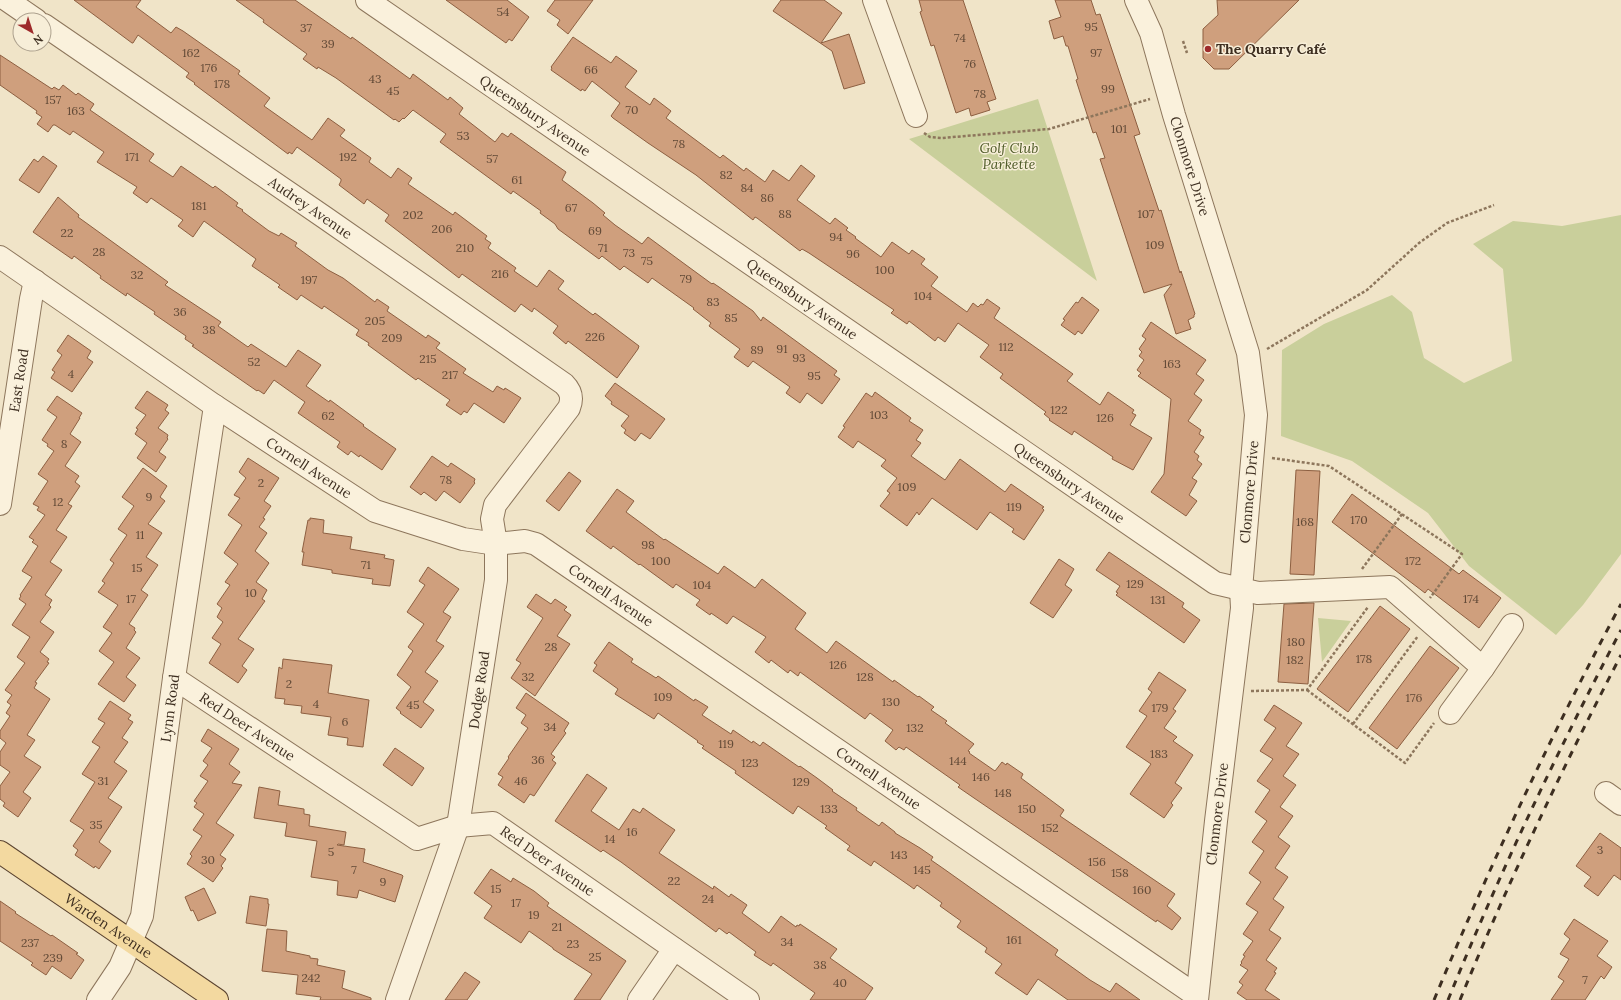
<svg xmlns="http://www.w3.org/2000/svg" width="1621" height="1000" font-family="Lora,serif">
<rect width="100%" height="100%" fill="#f0e4c8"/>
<path fill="#c9cf9b" d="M1038,99L1097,281L909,139Z
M1621,215V554L1583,605L1556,635L1469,566L1428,513L1352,461L1281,436L1282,350L1324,324L1392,295L1412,312L1424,358L1464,383L1512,361L1503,269L1473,244L1513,221L1562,226Z
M1318,618L1351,621L1322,662Z"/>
<path fill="#cf9f7d" stroke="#8d5f41" d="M74,0H141L136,7L171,33L176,27L183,31L240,71L238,74L270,98L264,106L312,140L328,118L345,130L340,136L371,158L369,162L391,178L398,168L412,178L408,184L453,215L455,212L487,236L485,239L491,243L488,248L516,268L514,271L537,287L549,270L564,281L558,289L593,315L595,313L639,346L638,349L617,378L568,341L566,344L553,333L558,326L534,308L532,312L521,304L515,312L462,274L459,278L385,221L389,215L367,199L364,204L339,185L341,181V179L322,165L297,147L292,154L289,152L288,154L194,84L195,83L186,77L189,73L138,35L133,43H132Z
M236,0H295L351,39L352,37L410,79L413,74L448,100L450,97L463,108L459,114L495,142L502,133L508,137L511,133L566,172L562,180L593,203L605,213L603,215L615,225L642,244L648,237L686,265L712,284L713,283L719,287L753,311L761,321L763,317L837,371L834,375L840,379L822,404L807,393L800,403L786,393L790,387L753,361L748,367L734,357L740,349L709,326L711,323L693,309L694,308L652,278L648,283L624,266L620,270L602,256L599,259L558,229L555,224L540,213L541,211L513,191L511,194L440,142L446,134L413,110L404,119L403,118L399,122L395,119L394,120L336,78L318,67L317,69L303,59L307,54L263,22L264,20Z
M446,0H507L529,17L512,41L509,39L506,43Z
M555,0H593L568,34L557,25L560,20L547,11Z
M781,0H824L842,13L821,43L849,34L865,83L844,89L832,51L773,11Z
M919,0H963L996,99L987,102L990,110L971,116L969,108L956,113L934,45L931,46L920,12L922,11Z
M1055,0H1091L1096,15L1100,14L1140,134L1134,136L1159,211L1161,210L1180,273L1181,271L1195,314L1194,315V317L1188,320L1191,329L1176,334L1164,295L1172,284L1144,293L1100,159L1105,158L1096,132L1093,133L1076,80L1078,79L1068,46H1066L1063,36L1054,39L1049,21L1061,17Z
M1217,0H1299L1229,69H1214L1203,58V29L1218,15Z
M573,37L611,63L616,56L637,71L625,87L650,105L654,98L671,111L666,118L720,158L723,155L744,171L746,168L765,182L773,170L789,181L801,165L815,176L797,200L830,224L835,218L848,228L846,230L856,237L855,238L881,257L892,242L909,254L912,250L925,259L921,264L938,277L931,286L967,312L973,303L978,307L981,304L983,305L987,299L1000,308L994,318L1073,374L1067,381L1100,405L1108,392L1134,410L1132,413L1136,415L1130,425L1152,438L1133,470L1112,459L1113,457L1074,431L1072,435L1049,420L1050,419L1044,414L1046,412L1000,378L1003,374L980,357L989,345L958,323L945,342L938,337L935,341L909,321L907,324L891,313L894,310L809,253L802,249L800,251L757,218L755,217L753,220L696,175L648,143L613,118L611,116L620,103L592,81L585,91L582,89L581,91L551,70L552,68L551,67Z
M0,55L52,89L54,87L59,90L63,85L76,95L78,93L94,104L90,110L154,154L149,161L173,177L181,166L213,188L215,186L238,203L236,206L243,210L242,211L269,231L279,236L281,233L297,243L295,246L328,270L343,278L375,302L377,299L389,307L387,311L426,338L428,335L440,343L436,348L466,369L463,373L493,392L497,386L504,390L505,388L521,398L504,423L474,403L467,413L464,411L461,415L446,405L450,400L418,378L416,380L368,345L369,343L356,335L359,330L324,306L322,309L301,295L297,300L278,287L280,285L252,266L256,259L204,221L193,237L178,226L183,220L151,198L147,203L133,193L137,187L97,162L104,152L73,131L70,135L55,125H53L48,132L37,124L42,117L36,113L37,111L0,85Z
M43,156L57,166L39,193L19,180L34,159L38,162Z
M58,197L79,215L78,217L168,282L165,285L221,322L218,326L248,347L251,344L286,367L298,350L321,365L306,386L329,402L330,400L364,425L363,426L396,449L382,470L360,455L359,457L351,451L348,455L337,447L340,442L298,413L305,402L274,380L264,394L258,390L257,391L192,346L194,345L185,339L186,336L154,314L155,312L127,293L126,296L100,278L101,276L74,256L72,259L33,232Z
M1082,297L1099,310L1082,334L1078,331L1075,335L1061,325L1065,320L1063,319L1076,302L1078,303Z
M1151,322L1206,360L1196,374L1204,380L1194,394L1202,400L1188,421L1201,430L1199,434L1204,437L1194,452L1199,456L1197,460L1202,464L1192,478L1197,481L1189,495L1197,501L1186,516L1151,492L1164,474L1171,399L1138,376L1141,373L1137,370L1144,360L1139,356L1142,352L1139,349L1146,339L1142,336Z
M68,335L91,351L87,358L93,362L72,392L51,378L55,372L52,370L62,355L57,351Z
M615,383L665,419L650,439L641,433L635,441L624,433L626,430L621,426L629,416L611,404L612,402L605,396Z
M147,391L168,405L165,410L169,413L158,428L168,435L167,438L168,439L159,452L166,457L156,472L137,458L147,443L135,434L138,429L136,428L146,415L135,408Z
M875,392L911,418L909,421L923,430L916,440L921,443L911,456L945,480L960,459L1005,492L1011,484L1044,507L1042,508L1044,510L1024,540L1012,532L1014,529L990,512L977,530L932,498L919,515L917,512L907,526L880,506L890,493L887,491L897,478L881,466L886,460L858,441L853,448L838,437L845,427L843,426L866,393L872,397Z
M57,396L82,413L79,418H80L70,434L81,442L65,466L79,476L75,482L80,486L68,504L72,506L56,530L67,537L50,562L62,570L45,595L52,600L49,605L51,607L40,622L54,632L40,652L49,659L47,662L49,663L35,682L37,683L34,688L50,699L27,735L35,740L24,756L41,767L23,792L31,798L18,817L3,806L5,803L0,799V786L10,772L0,765V752L6,743L0,738V731L10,716L6,713L11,705L7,702L12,695L5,690L25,663L17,657L30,637L12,625L26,604L19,599L21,596L20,595L32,577L22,571L38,546L32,542L34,540L29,537L45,515L37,510L39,507L33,504L48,481L38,474L54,451L47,446L48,444L42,440L57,417L47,410Z
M432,456L448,467L451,463L475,479L474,482L475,483L460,503L444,491L436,501L424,492L421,495L410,487Z
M248,458L279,478L264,501L271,506L263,518L265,519L259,527L267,533L255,551L269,563L256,582L267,590L262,599L265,601L238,639L254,649L242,666L247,670L238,683L209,663L221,644L212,638L223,622L217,617L222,608L217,604L230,585L225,582L238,564L224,553L242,525L228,515L240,498L234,495L246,478L239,472Z
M143,468L167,486L160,497L165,501L148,524L162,533L146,557L158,565L141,590L148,595L129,624L135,628L134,630L136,632L126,648L140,658L126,677L136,685L124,702L98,684L114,662L99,651L112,633L103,627L118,605L98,592L105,583L102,581L114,563L110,560L127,535L118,529L134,506L122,497Z
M1296,470L1320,471L1314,575L1290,574Z
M569,472L581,481L559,511L546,501Z
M617,489L634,501L626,512L664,540L665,539L718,574L724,566L755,588L762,579L806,613L795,629L827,653L836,641L893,682L894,680L918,697L919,696L934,707L931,710L947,721L945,723L974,744L968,751L970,752L969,753L995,771L1002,762L1006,765L1007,763L1023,774L1021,778L1064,810L1060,816L1175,894L1167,906L1181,918L1172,930L1157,920L1156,922L974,798L958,787L960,785L906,747L904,750L899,747L896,750L885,741L893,730L870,713L865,719L800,672L798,676L790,670L788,673L771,660L769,663L755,652L766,637L733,616L727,624L711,613L710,615L696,605L700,600L676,584L673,588L640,564L639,565L613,546L611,549L586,531Z
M1352,494L1459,574L1463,570L1501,598L1479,628L1428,589L1425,593L1332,522Z
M310,518L324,520L323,533L352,537L350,549L385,555L384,558L394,560L390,586L372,584L373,579L332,573V570L302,565L304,552H302L308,520H310Z
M1109,552L1184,603L1182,607L1200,620L1184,643L1116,595L1118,593L1116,592L1120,586L1096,570Z
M1059,559L1074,569L1065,585L1072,590L1053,618L1030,603Z
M428,567L459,589L443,612L451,617L436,641L444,646L425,672L438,681L423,702L434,710L421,728L400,713L401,712L396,708L411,687L397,675L413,651L408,647L424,624L407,612L425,585L419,581Z
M536,594L551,604L555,599L567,607L564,610L571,615L557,636L570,644L535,696L511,678L521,663L516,660L543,618L527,607Z
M1314,603L1308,684L1278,682L1284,604Z
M1380,606L1410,629L1348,712L1317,689Z
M609,642L633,659L631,662L656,678L658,676L694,701L695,699L708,707L702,715L731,734L733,730L752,743L753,741L760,746L763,742L799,767L800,766L817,778L833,790L832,791L857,808L856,810L879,826L882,822L895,832V833L920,848L933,857L931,860L944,869L1058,950L1055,955L1090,980L1110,992L1116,983L1140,1000H1068L1038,979L1027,995L995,973L1002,964L985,952L987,948L957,927L961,921L940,906L942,903L917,885L914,889L910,886L874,861L871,866L849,851L847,850L850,846L825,828L827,826L798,806L793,814L735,773L736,771L702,748L704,746L697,742L698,741L658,713L654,719L615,694L618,689L593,671L597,665L594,663Z
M1430,646L1459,668L1397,749L1369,728Z
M283,659L332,665L328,693L369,700L363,747L347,745L348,738L328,735L331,717L301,713L302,706L284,704L285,699L275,698L279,667L282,669Z
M1159,672L1186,690L1173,709L1176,711L1164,728L1177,737L1173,741L1193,755L1175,783L1182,788L1171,803L1173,805L1164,818L1130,794L1151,764L1126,747L1147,716L1139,711L1152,692L1148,689Z
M526,693L569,723L564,731L566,733L551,754L555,757L552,760L556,763L534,796L530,794L524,803L498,785L503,777L498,774L509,758L508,757L528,728L521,723L526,715L516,708Z
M110,701L131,715L128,719L133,722L122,738L128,742L114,762L127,771L108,798L122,807L99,842L111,851L99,869L95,866L94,868L75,855L78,850L73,846L84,830L70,821L95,782L82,774L100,747L92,742L105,723L98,719Z
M1274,705L1302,723L1286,746L1299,754L1283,776L1296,785L1280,807L1293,816L1278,837L1290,846L1275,868L1288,877L1273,899L1284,907L1269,930L1281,938L1266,960L1277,968L1274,972L1276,973L1265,990L1280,1000H1247L1237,993L1243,985L1239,982L1248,970L1240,965L1242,963L1241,962L1245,956L1243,955L1253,941L1243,934L1258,912L1246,904L1261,882L1249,873L1264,851L1252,842L1267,821L1255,812L1270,790L1257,781L1273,759L1260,751L1276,728L1264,720Z
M208,729L239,749L229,764L240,772L232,783L242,785L216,823L234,835L220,855L226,859L221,866L223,868L213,882L187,864L192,856L190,854L202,836L193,830L204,814L194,807L197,803L194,801L208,781L200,776L208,765L203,761L212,748L201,741Z
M395,748L424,768L412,786L383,765Z
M587,774L607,788L591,811L619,830L633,809L640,813L643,808L663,822L675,830L659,853L713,889L714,886L729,897L731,894L747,905L742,913L769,933L781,916L796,927L797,925L799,926L800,924L837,949L830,958L873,988L865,1000H810L815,993L773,963L771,966L754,955L756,952L729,932L727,934L719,928L716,932L621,862L603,850L601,852L555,821Z
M259,787L280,791L278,805L304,809V814L310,815L309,826L346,832L344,845L338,844L337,845L365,849L363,862L402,875L403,876L395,902L359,890L357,898L337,895L338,881L311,877L317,841L285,836L287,823L254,818Z
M1600,833L1621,848V880L1614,875L1598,896L1584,886L1591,877L1576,866Z
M491,869L511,882L513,878L534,891L549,903L547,906L626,961L600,1000H574L592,974L553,949V948L529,931L521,943L484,918L492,906L474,893Z
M204,888L216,913L198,921L193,910L191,911L185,897Z
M250,896L268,899V904H269L266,926L246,923Z
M0,901L16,912L15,913L51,936L52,935L78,953L76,954L84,960L71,979L52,966L46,975L31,965L33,963L0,941Z
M1574,919L1608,941L1597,956L1612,967L1604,979L1601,976L1585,1000H1551L1564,981L1558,977L1569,959L1560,954L1570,939L1564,934Z
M267,929L287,931L286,951L310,956V958L318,959L317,965L345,971L342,988L371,998V1000H320L321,997L296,994L298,975L262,971Z
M465,972L480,982L467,1000H445Z"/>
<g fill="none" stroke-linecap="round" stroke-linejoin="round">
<g stroke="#8d765c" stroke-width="24">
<g id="minor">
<path d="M7,0L36,20"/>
<path id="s1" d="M367,0L1215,583L1258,593L1390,587L1483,668L1450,713"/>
<path d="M874,0L916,116"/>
<path id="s2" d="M1136,0L1151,33L1174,115L1248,353L1256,415L1241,589L1242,608L1216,821L1197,1000"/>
<path id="s3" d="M44,25L324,217L564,384C571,391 573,398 569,408L495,505L492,519L496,544V580L458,826L397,1000"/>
<path id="s4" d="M0,257L215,406L375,511L463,539L496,544L525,541L536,544L1197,996"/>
<path id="s5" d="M0,504L31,299L35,281"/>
<path d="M1483,668L1512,625"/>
<path id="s6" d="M174,678L417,839L458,826L493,823L748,1000"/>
<path d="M1606,793L1621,804"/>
<path id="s7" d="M98,1000L120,967L142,916L174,678L215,406"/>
<path d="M639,1000L674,949"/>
</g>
</g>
<g stroke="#5b4430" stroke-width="24">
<g id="major">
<path id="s8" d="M0,852L217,1000"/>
</g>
</g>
<path stroke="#8d765c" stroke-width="2.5" stroke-dasharray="3 2" stroke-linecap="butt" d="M1183,41L1187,53
M924,133L930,137L942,138L1049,129L1150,99
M1267,349L1367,290L1419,243L1447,223L1494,205
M1272,458L1329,466L1462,554L1430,598
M1362,569L1402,514
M1307,690L1405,763L1434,723
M1251,691L1307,690L1368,607
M1353,724L1418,636"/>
<use href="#minor" stroke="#faf1dc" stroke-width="22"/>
<use href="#major" stroke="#f3d9a0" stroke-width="22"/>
<path stroke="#3d2e20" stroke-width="3" stroke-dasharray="7 7" stroke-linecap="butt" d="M1434,1000C1490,865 1552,733 1621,604
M1448,1000C1499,874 1558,750 1621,630
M1460,1000C1508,882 1563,767 1621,655"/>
</g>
<circle fill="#9e2a2b" stroke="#f7eed8" stroke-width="1.5" cx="1208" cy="49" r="4"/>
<g text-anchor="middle" stroke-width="3" stroke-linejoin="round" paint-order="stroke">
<g font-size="12" fill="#624a37">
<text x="503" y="16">54</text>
<text x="1091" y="31">95</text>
<text x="306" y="32">37</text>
<text x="960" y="42">74</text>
<text x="328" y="48">39</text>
<text x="191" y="57">162</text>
<text x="1096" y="57">97</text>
<text x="970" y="68">76</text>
<text x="209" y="72">176</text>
<text x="591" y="74">66</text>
<text x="375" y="83">43</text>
<text x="222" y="88">178</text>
<text x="1108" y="93">99</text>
<text x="393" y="95">45</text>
<text x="980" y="98">78</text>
<text x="53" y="104">157</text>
<text x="632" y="114">70</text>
<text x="76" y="115">163</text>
<text x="1119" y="133">101</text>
<text x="463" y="140">53</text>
<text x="679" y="148">78</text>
<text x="132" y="161">171</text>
<text x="348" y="161">192</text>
<text x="492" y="163">57</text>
<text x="726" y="179">82</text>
<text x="517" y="184">61</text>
<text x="747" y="192">84</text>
<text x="767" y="202">86</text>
<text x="199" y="210">181</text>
<text x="571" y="212">67</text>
<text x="785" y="218">88</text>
<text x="1146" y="218">107</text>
<text x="413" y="219">202</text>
<text x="442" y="233">206</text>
<text x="595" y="235">69</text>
<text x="67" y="237">22</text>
<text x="836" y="241">94</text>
<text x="1155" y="249">109</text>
<text x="465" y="252">210</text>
<text x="603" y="252">71</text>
<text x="99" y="256">28</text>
<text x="629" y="257">73</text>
<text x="853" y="258">96</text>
<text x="647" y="265">75</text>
<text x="885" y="274">100</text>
<text x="500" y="278">216</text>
<text x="137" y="279">32</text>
<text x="686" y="283">79</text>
<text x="309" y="284">197</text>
<text x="923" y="300">104</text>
<text x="713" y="306">83</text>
<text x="180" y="316">36</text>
<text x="731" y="322">85</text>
<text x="375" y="325">205</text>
<text x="209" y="334">38</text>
<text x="595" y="341">226</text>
<text x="392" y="342">209</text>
<text x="1006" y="351">112</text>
<text x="782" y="353">91</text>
<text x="757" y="354">89</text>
<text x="799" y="362">93</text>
<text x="428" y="363">215</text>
<text x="254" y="366">52</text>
<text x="1172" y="368">163</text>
<text x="71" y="378">4</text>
<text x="450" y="379">217</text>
<text x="814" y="380">95</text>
<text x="1059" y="414">122</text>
<text x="879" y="419">103</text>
<text x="328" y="420">62</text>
<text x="1105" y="422">126</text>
<text x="64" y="448">8</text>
<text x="446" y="484">78</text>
<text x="261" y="487">2</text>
<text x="907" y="491">109</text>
<text x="149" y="501">9</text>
<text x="58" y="506">12</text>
<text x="1014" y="511">119</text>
<text x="1359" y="524">170</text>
<text x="1305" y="526">168</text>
<text x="140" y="539">11</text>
<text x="648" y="549">98</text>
<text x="661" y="565">100</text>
<text x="1413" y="565">172</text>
<text x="366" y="569">71</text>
<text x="137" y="572">15</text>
<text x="1135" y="588">129</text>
<text x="702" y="589">104</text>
<text x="251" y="597">10</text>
<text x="131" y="603">17</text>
<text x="1471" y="603">174</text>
<text x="1158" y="604">131</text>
<text x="1296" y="646">180</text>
<text x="551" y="651">28</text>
<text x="1364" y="663">178</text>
<text x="1295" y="664">182</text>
<text x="838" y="669">126</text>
<text x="528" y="681">32</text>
<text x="865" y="681">128</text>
<text x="289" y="688">2</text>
<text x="663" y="701">109</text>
<text x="1414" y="702">176</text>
<text x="891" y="706">130</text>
<text x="316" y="708">4</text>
<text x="413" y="709">45</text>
<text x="1160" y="712">179</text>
<text x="345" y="726">6</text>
<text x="550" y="731">34</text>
<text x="915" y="732">132</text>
<text x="726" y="748">119</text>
<text x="1159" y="758">183</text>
<text x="538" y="764">36</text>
<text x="958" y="765">144</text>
<text x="750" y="767">123</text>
<text x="981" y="781">146</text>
<text x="103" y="785">31</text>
<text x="521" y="785">46</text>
<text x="801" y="786">129</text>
<text x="1003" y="797">148</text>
<text x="829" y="813">133</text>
<text x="1027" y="813">150</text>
<text x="96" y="829">35</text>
<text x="1050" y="832">152</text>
<text x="632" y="836">16</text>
<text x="610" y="843">14</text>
<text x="1600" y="854">3</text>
<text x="331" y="856">5</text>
<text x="899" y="859">143</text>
<text x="208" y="864">30</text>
<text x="1097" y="866">156</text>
<text x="354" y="874">7</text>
<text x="922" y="874">145</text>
<text x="1120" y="877">158</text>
<text x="674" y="885">22</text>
<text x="383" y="886">9</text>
<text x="496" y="893">15</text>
<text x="1142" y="894">160</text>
<text x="708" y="903">24</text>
<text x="516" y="907">17</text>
<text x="534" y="919">19</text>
<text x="557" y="931">21</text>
<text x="1014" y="944">161</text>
<text x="787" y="946">34</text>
<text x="30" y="947">237</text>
<text x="573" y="948">23</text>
<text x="595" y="961">25</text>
<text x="53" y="962">239</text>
<text x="820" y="969">38</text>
<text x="311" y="982">242</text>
<text x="1585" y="984">7</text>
<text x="840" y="987">40</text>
</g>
<g font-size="14" font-weight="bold" fill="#3d2e20" stroke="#f7eed8" text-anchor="start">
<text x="1216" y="54">The Quarry Café</text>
</g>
<g font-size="14" fill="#3d2e20" stroke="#f7eed8">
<text dy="5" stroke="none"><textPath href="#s1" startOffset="204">Queensbury Avenue</textPath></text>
<text dy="5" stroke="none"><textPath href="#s2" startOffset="175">Clonmore Drive</textPath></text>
<text dy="5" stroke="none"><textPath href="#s3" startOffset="323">Audrey Avenue</textPath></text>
<text dy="5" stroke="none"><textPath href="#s1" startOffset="528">Queensbury Avenue</textPath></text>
<text dy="5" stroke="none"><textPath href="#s5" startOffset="125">East Road</textPath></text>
<text dy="5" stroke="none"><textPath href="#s4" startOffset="374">Cornell Avenue</textPath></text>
<text dy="5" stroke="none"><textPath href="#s1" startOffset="852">Queensbury Avenue</textPath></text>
<text transform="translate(1249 492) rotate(-85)" y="5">Clonmore Drive</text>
<text dy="5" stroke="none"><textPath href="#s4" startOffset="710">Cornell Avenue</textPath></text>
<text transform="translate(479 690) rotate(-82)" y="5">Dodge Road</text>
<text dy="5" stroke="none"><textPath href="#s7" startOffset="305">Lynn Road</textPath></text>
<text dy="5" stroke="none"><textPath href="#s6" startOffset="88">Red Deer Avenue</textPath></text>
<text dy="5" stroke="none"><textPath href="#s4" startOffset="1034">Cornell Avenue</textPath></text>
<text transform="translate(1217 814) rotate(-83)" y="5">Clonmore Drive</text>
<text dy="5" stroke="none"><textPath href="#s6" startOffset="436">Red Deer Avenue</textPath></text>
<text dy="5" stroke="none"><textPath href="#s8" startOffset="131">Warden Avenue</textPath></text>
</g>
<g font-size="14" font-style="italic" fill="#4d5a26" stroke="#f7eed8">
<text x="1009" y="153">Golf Club<tspan x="1009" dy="16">Parkette</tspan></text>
</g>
</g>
<g transform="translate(32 32) rotate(141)"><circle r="19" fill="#f7eed8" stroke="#ada18e"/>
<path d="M0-3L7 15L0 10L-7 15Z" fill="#9e2a2b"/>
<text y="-6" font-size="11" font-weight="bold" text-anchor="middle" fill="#3d2e20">N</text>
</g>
</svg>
